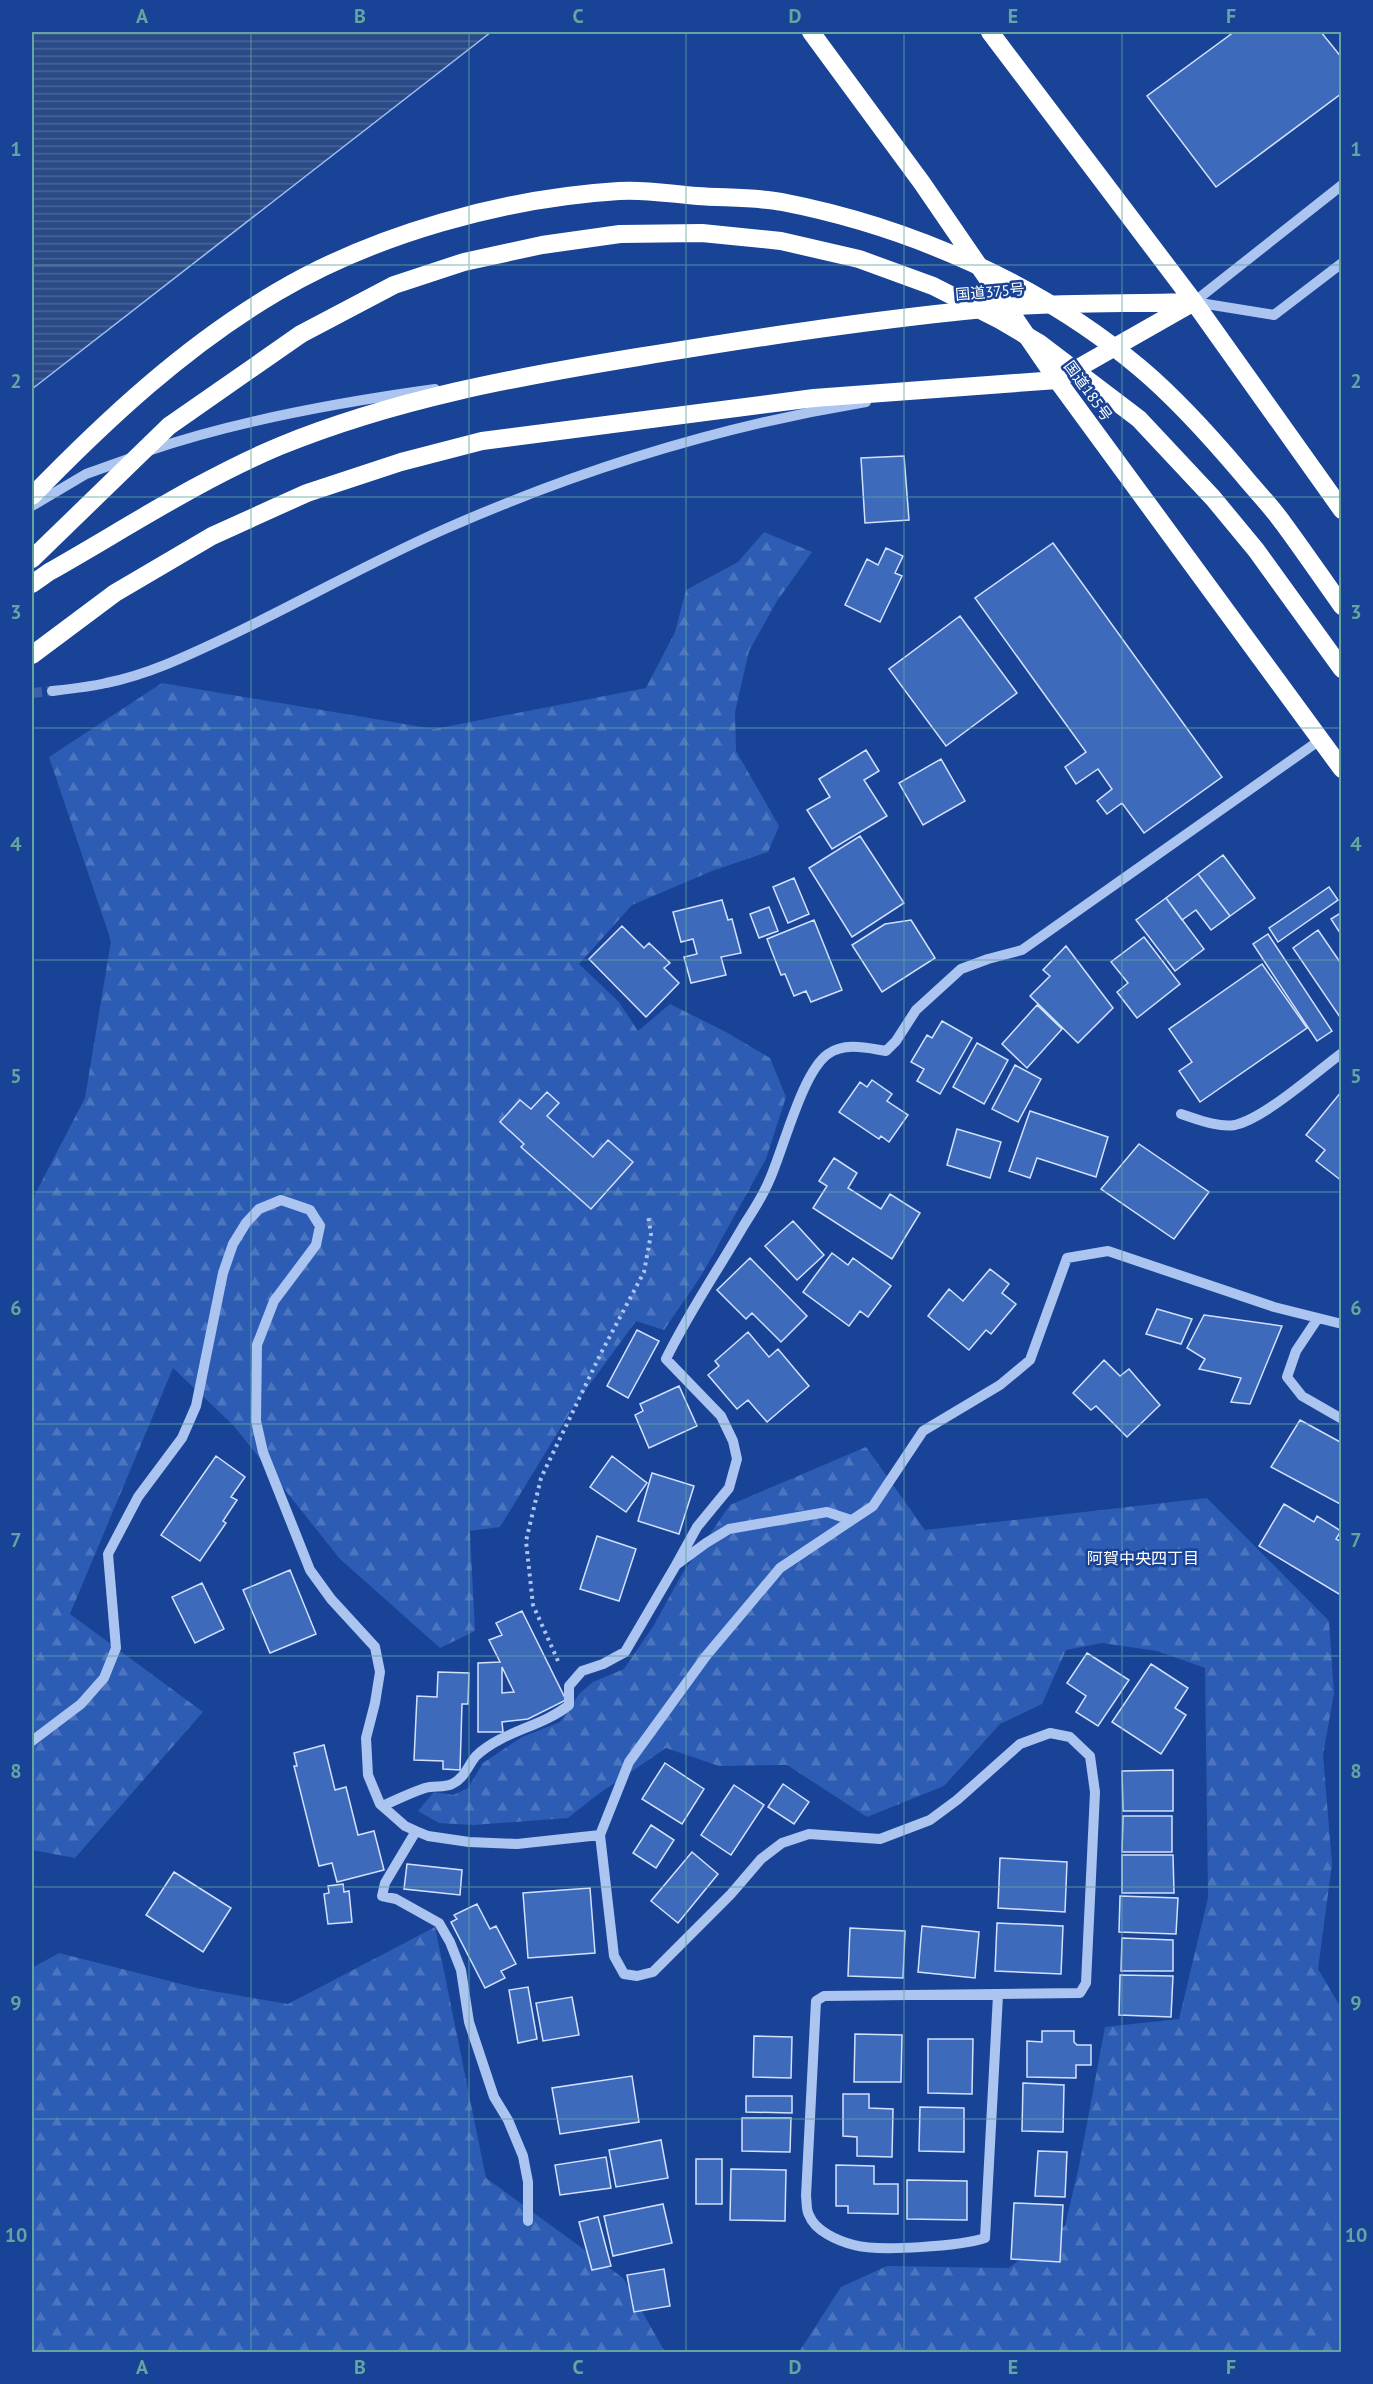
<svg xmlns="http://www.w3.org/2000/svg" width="1373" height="2384" font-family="'PT Sans','Noto Sans JP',sans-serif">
<defs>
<pattern id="forest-firs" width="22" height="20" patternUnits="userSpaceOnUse" patternTransform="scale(1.5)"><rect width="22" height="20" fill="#2c5cb4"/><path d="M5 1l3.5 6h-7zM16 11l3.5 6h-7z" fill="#4c74bf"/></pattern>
<pattern id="water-rules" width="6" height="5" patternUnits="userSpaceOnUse" patternTransform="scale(1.5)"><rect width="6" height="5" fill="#2b4a88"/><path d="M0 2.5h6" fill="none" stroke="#4b659a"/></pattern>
</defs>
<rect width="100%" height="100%" fill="#194396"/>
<path fill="url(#forest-firs)" d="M764,532L812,552L777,601L749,651L735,712L736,751L779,826L768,852L712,871L632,905L579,964L619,1002L638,1031L670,1004L726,1032L770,1058L786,1097L766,1159L701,1276L664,1330L636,1321L574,1406L500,1527L470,1531L475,1631L440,1648L340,1559L233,1425L173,1368L70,1614L203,1712L75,1858L32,1850V1200L85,1098L111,941L49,757L162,683L434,729L646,688L675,632L686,590L738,562Z
M866,1447L925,1530L1207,1498L1329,1621L1334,1693L1323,1755L1332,1864L1318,1969L1341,2008V2352H799L841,2287L887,2266L1009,2268L1065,2226L1079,2166L1105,2027L1179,2019L1208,1898L1205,1668L1157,1651L1102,1643L1066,1650L1042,1704L1000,1724L944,1786L867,1817L787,1765L719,1766L666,1748L597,1795L568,1818L473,1825L439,1823L418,1811L434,1792L453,1795L468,1788L483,1763L522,1737L560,1722L580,1693L593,1682L624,1669L654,1625L682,1574L730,1505Z
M435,1927L486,2178L623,2278L665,2352H32V1968L59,1953L201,1989L288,2004Z"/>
<path fill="url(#water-rules)" stroke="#9ebdf3" stroke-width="1.5" d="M32,32H491L32,389Z"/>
<path fill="#3e6abc" stroke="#d2e1fb" stroke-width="1.5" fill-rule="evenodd" d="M1234,32H1321L1342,58V93L1216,187L1147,96Z
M904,456L909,520L865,523L861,458Z
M1053,543L1222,777L1144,833L1122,803L1107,814L1097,801L1112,789L1098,769L1076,784L1065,767L1086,752L975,598Z
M886,548L903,556L895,573L902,576L880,622L845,605L867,559L878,565Z
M960,616L1017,693L946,746L889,669Z
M866,750L879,771L864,780L887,816L832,849L807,810L830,797L819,779Z
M941,759L965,801L923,825L899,783Z
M860,836L904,903L852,937L809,868Z
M1223,855L1255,898L1230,916L1198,874Z
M1198,874L1230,916L1211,930L1196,910L1182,920L1166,898Z
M794,878L809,914L788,923L773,887Z
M1329,887L1338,900L1278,942L1269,928Z
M1166,898L1204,949L1175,971L1136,920Z
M722,900L728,920L732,919L741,953L721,957L726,975L691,983L684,957L697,954L693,939L681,942L673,912Z
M769,907L778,931L759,938L750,914Z
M1342,912V936L1331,919Z
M814,920L842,990L811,1002L806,991L794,996L785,974L781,975L767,939Z
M911,920L935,958L882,992L852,945L885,924Z
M622,926L644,948L649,943L670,963L664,968L679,983L646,1017L589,959Z
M1318,930L1342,965V1020L1293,948Z
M1268,934L1332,1031L1317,1041L1253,944Z
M1144,937L1180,984L1137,1018L1117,992L1128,983L1111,962Z
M1066,946L1113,1008L1078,1043L1030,996L1050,976L1043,970Z
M1262,964L1307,1028L1200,1102L1179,1071L1192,1062L1169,1029Z
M1037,1005L1062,1029L1027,1068L1002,1044Z
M942,1021L972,1038L940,1094L917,1081L924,1069L911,1062L927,1035L932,1038Z
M977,1043L1008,1060L984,1104L953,1087Z
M1015,1065L1041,1079L1018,1122L992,1109Z
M872,1080L892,1094L887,1101L908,1115L889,1142L881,1136L879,1139L839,1112L860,1082L867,1087Z
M547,1092L559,1103L547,1116L593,1157L608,1140L633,1162L591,1209L521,1147L524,1144L500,1122L520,1100L531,1109Z
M1341,1092L1342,1093V1181L1316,1161L1325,1150L1306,1135Z
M1030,1111L1108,1137L1096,1177L1037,1158L1030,1178L1009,1171Z
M957,1129L1001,1142L990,1178L947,1165Z
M1139,1144L1209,1192L1174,1239L1101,1189Z
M834,1158L857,1173L848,1188L881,1209L890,1194L920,1213L892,1259L813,1208L827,1186L819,1181Z
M793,1221L824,1255L797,1280L765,1246Z
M832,1253L848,1265L853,1258L891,1286L868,1317L860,1311L849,1326L803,1292Z
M750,1258L807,1316L781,1342L752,1313L746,1319L717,1290Z
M990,1269L1009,1284L1002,1293L1016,1304L991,1334L986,1330L969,1350L928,1316L949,1289L963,1301Z
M1157,1309L1192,1319L1181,1344L1146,1334Z
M1204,1315L1282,1326L1250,1404L1231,1402L1241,1378L1199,1369L1205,1359L1187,1348Z
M637,1330L659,1341L628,1398L607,1386Z
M748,1332L769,1357L778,1349L809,1386L767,1422L748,1400L737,1409L708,1375L719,1366L715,1361Z
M1104,1360L1120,1376L1129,1369L1160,1405L1127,1437L1096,1406L1091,1410L1073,1393Z
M679,1386L697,1426L649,1448L635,1415L643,1411L640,1404Z
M1300,1420L1342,1443V1505L1271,1467Z
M216,1456L245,1477L231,1497L237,1500L223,1521L226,1523L200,1561L161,1535Z
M612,1456L647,1483L626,1512L590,1487Z
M652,1473L694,1486L679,1534L638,1521Z
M1284,1504L1314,1522L1317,1516L1341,1531L1336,1539L1342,1542V1590L1339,1594L1259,1546Z
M597,1536L636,1549L619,1601L580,1589Z
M290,1570L316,1634L270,1653L243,1590Z
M202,1583L224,1629L195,1643L172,1597Z
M522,1611L566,1700L528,1719L502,1722L503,1732H478V1663L500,1662L489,1640L502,1635L496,1623ZM502,1667L514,1692L502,1693Z
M1087,1653L1129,1680L1098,1726L1076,1712L1086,1696L1067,1683Z
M1151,1664L1188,1688L1175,1708L1186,1715L1161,1754L1112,1722Z
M438,1672L469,1673L468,1704H462L460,1770L443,1769V1761L414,1760L417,1696L437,1697Z
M324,1745L335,1790L346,1787L358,1835L374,1831L384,1870L337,1882L332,1863L319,1866L294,1766H297L294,1753Z
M665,1763L704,1789L682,1824L642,1799Z
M1173,1770V1811H1123L1122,1771Z
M783,1784L809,1802L794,1824L768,1807Z
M734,1785L764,1805L731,1855L701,1835Z
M1123,1816H1172V1852H1122Z
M651,1825L674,1840L656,1868L633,1853Z
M692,1852L718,1874L678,1923L651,1901Z
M1122,1855H1173L1174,1893H1122Z
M1000,1858L1067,1862L1065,1912L998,1908Z
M407,1864L462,1870L460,1895L404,1889Z
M174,1872L231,1908L203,1952L146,1915Z
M343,1884L344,1892L349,1891L352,1922L328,1924L324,1894L329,1893L328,1886Z
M590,1888L595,1953L528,1958L523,1893Z
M1120,1896L1178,1898L1176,1934L1119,1932Z
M477,1904L490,1929L496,1926L516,1964L501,1971L505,1978L485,1988L451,1922L457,1919L454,1915Z
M997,1923L1063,1926L1061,1974L995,1971Z
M922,1926L979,1932L975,1978L918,1972Z
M850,1928L905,1931L903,1978L848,1976Z
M1122,1938L1173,1940V1971H1121Z
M1120,1975L1173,1976L1171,2017L1119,2015Z
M528,1987L537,2039L518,2043L509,1990Z
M572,1997L579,2035L543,2041L536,2003Z
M1042,2031H1074V2042L1077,2045H1091V2065H1076V2078L1027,2077V2041L1042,2042Z
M855,2034L902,2035L901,2082H854Z
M754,2036L792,2037L791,2078L753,2077Z
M928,2039H973L972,2094L928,2093Z
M632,2076L639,2122L560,2134L552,2088Z
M1023,2083L1064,2085L1063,2132L1022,2131Z
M843,2094H869V2108L893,2109L892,2157L857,2156V2137L843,2136Z
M746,2096H792V2113L746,2112Z
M920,2107L964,2108V2152L919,2151Z
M742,2118H791L790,2152L742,2151Z
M661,2140L668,2178L616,2187L609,2150Z
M1038,2151L1067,2152L1065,2197L1035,2196Z
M606,2157L611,2188L560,2195L555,2165Z
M696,2159H722V2204H696Z
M836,2165L874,2166V2184H898V2214L848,2213V2206H836Z
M731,2169L786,2170L785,2221L730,2220Z
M907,2180L967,2181V2220L907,2219Z
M1014,2203L1063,2205L1060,2262L1011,2259Z
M663,2204L672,2243L613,2256L604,2216Z
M598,2217L611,2266L592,2270L579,2222Z
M664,2269L670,2306L634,2312L627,2275Z"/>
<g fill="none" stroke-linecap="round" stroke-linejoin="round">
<path stroke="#3c5fa6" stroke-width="10" stroke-dasharray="10 5" stroke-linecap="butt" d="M32,693L52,691"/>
<path stroke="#abc4f0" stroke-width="4" stroke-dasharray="3 4.5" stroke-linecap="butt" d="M558,1661L533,1605L526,1541L541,1478L601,1353L644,1272L651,1234L648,1215"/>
<path stroke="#abc4f0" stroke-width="10" d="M1194,302L1342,185
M1194,302L1274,315L1342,263
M148,451C238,420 341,402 435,389
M32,506L86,474L131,458
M52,691C70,689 89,687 106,683C147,675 187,656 225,638C299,603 370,562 445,529C579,470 721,426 866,402
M1181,1114C1197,1119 1218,1128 1235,1125C1265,1118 1315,1073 1342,1053
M1318,1318L1296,1351L1287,1377L1302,1396L1342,1419
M676,1565L697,1527L729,1488L737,1459L733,1441L721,1416L666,1359C689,1312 718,1270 744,1225C753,1211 763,1196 769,1181C783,1151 802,1072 828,1054C845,1042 867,1048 886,1051L896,1041L916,1010L961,969L988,959L1022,950L1320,740
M32,1741L81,1704L104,1678L116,1648L108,1554L138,1497L182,1438L196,1406L223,1273L233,1244L246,1223L259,1209L281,1200L310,1210L320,1226L316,1245L274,1301L257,1345L256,1421L263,1452L310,1570L331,1599L375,1647L380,1672L375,1703L366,1738L368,1775L380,1804L405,1826L416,1831L428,1836L469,1842L517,1844L600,1835L629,1762L706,1656L780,1568L873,1506L923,1431L1000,1385L1030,1360L1067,1258L1108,1251L1274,1307L1342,1324
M382,1806C396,1800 410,1793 425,1788C433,1785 444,1788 452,1784C465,1778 468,1765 476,1756C502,1731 542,1727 569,1705V1686L582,1671L603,1664L625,1652L676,1565L706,1543L729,1529L827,1512L851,1520
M416,1831L385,1883L382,1896L396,1899L439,1923L450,1942L461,1970L469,2022L494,2097L508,2120L523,2156L528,2182V2221
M600,1835L614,1956L624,1974L637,1976L653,1972L731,1894L761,1859L782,1843L809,1834L880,1839L930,1820L957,1800L1020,1744L1050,1733L1070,1737L1090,1756L1095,1792L1086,1983L1080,1993L824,1996L816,2001L806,2196C807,2202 806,2210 809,2215C815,2231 838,2241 854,2245C878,2252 962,2246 985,2238L998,1995"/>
<path stroke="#fff" stroke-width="18" d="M811,32L922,183L1057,380L1342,769
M990,32L1194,302L1342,510
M32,584L49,572C125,529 199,480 280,446C395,399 516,377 638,357C760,337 882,318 1005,307C1066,302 1129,304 1190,302
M32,655L115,593L212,536L307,493L401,462L482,441L814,398L1057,380L1194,302"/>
<path stroke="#fff" stroke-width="18" d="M32,496C106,420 185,346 277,292C375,234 505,198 619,191C644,189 671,194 697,196C725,198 755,197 782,202C911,227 1040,284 1140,368C1178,400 1211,437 1243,475C1256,491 1271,506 1283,523C1303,550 1322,578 1342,606
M32,559L169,426L301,334L394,285L464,262L542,245L620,234L702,233L781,241L859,259L933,286L1000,320L1039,343L1139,419L1213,498L1256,550L1342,669"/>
</g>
<path fill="none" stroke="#63a6a1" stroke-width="1.5" stroke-opacity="0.55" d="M251,32V2352M469,32V2352M686,32V2352M904,32V2352M1122,32V2352M32,265H1342M32,497H1342M32,728H1342M32,960H1342M32,1192H1342M32,1424H1342M32,1656H1342M32,1887H1342M32,2119H1342"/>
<g text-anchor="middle" stroke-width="5" stroke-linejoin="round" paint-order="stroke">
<g font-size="15" fill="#fff" stroke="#194396">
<text transform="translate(990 292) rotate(-5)" y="5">国道375号</text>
<text transform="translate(1088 391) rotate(54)" y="5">国道185号</text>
</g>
<g font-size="16" fill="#fff" stroke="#194396">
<text x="1143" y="1564">阿賀中央四丁目</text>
</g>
</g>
<rect width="1373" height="2384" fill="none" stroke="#194396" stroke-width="66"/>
<rect x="33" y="33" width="1307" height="2318" fill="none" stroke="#63a6a1" stroke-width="2"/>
<g font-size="20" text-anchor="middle" font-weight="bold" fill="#63a6a1">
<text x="142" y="23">A</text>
<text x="360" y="23">B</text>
<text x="578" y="23">C</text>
<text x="795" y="23">D</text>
<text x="1013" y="23">E</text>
<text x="1231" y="23">F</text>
<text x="16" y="156">1</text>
<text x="1356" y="156">1</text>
<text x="16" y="388">2</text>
<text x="1356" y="388">2</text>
<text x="16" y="619">3</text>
<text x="1356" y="619">3</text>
<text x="16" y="851">4</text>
<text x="1356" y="851">4</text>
<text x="16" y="1083">5</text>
<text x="1356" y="1083">5</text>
<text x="16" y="1315">6</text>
<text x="1356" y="1315">6</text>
<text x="16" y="1547">7</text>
<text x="1356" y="1547">7</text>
<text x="16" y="1778">8</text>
<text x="1356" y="1778">8</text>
<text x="16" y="2010">9</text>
<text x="1356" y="2010">9</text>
<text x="16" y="2242">10</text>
<text x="1356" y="2242">10</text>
<text x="142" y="2374">A</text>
<text x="360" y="2374">B</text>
<text x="578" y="2374">C</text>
<text x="795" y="2374">D</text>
<text x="1013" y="2374">E</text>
<text x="1231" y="2374">F</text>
</g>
</svg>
